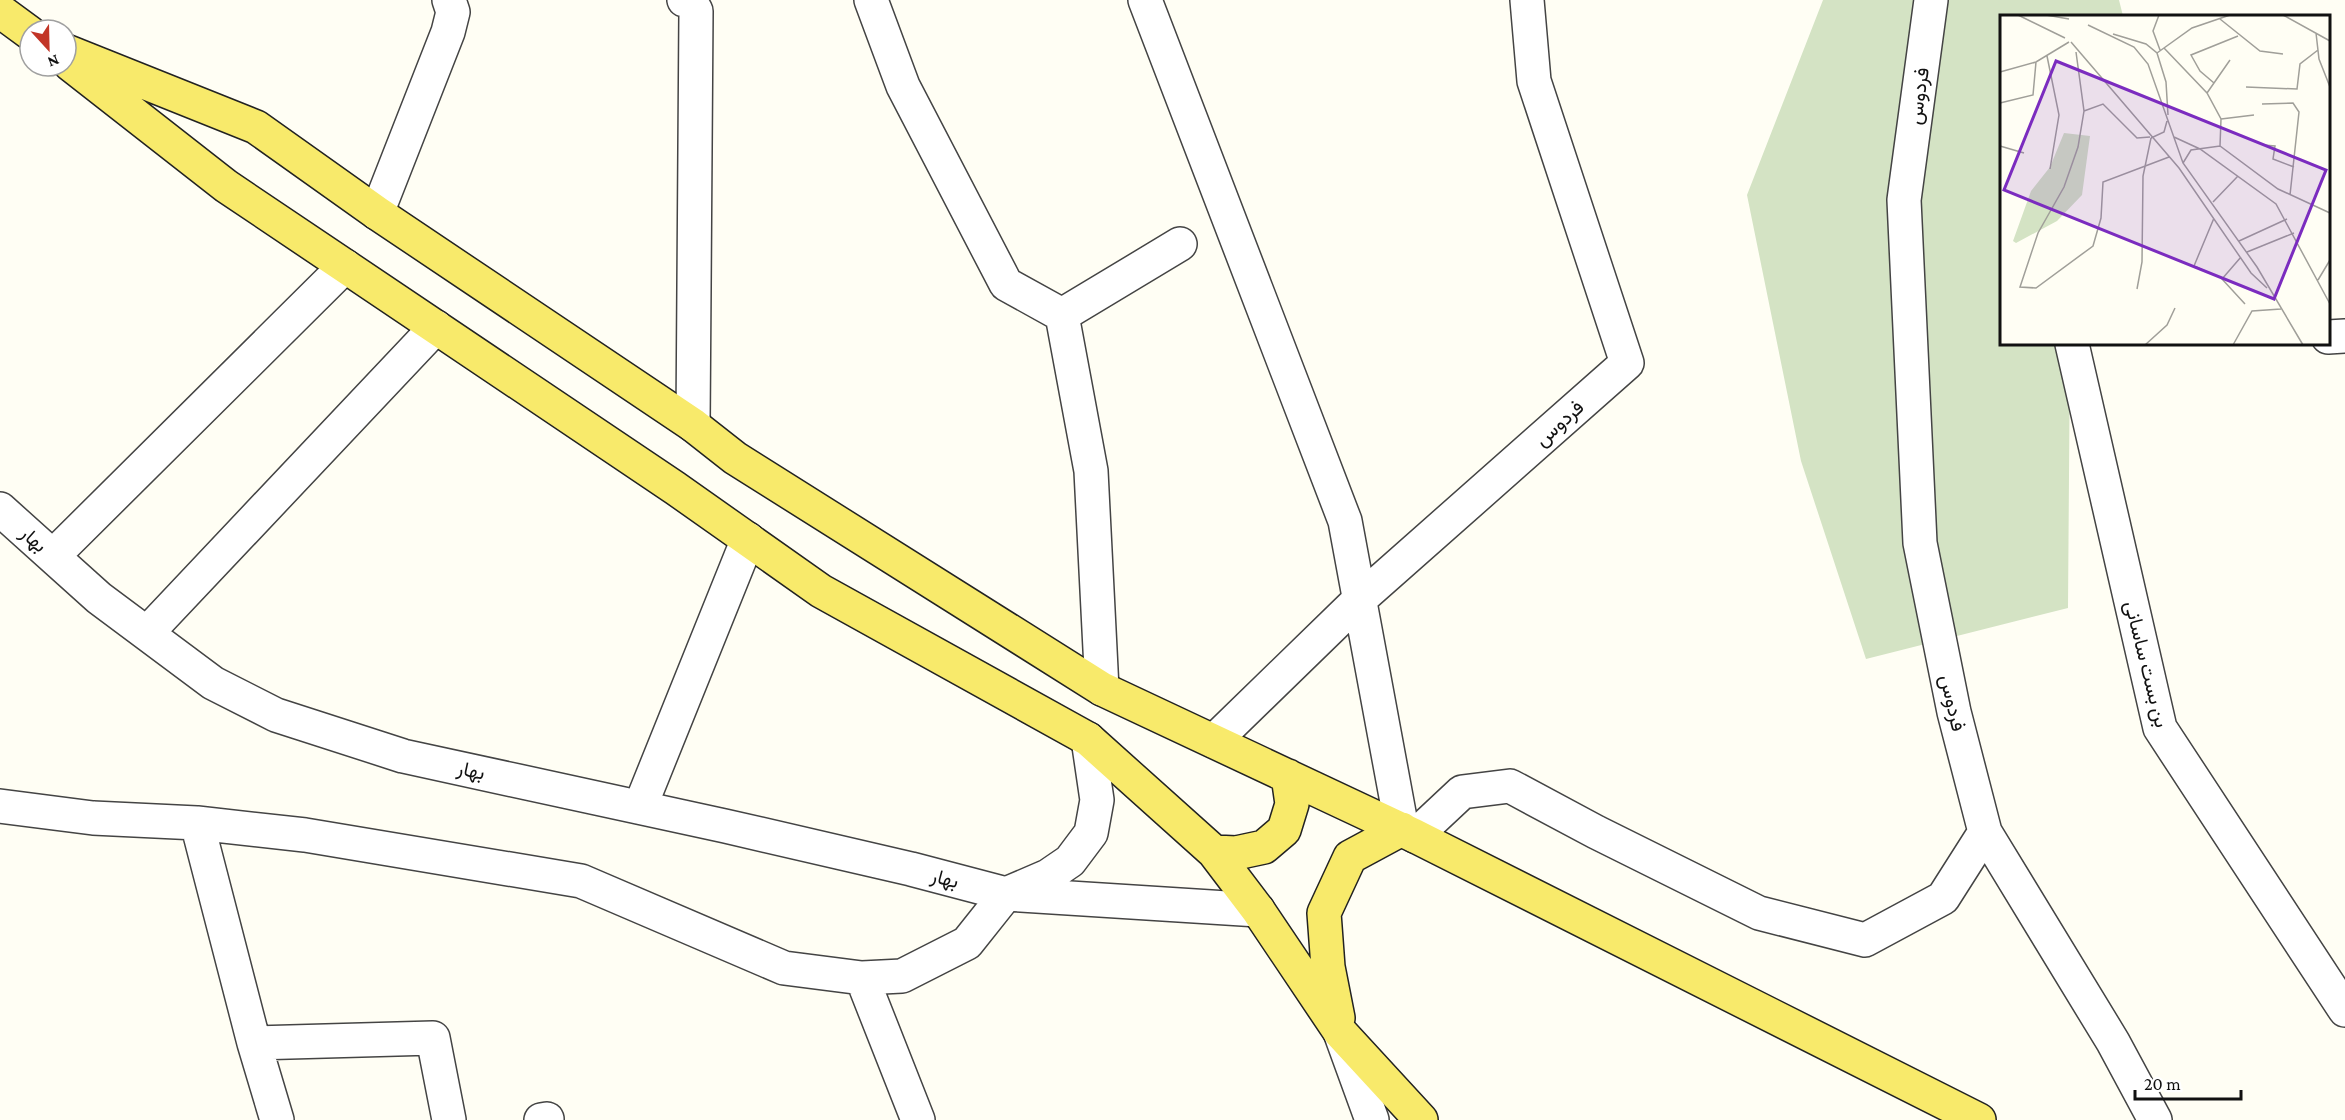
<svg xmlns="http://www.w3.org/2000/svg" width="2345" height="1120" font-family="'Crimson Pro',Vazirmatn,serif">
<rect width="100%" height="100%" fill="#fffef4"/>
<path fill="#d4e3c4" d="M1823,0H2119L2123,16H2002V344H2070L2068,608L1866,659L1801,461L1747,195Z"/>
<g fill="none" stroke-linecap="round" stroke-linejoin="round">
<g stroke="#444" stroke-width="36">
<path id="minor" d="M684,0L691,2L696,11L693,425
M871,0L903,86L1006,284L1062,315
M1145,0L1345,521L1402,829
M1931,0L1904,200L1920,543L1954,712L1985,832L2113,1042L2155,1120
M377,213L448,32L453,12L449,0
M2328,337L2345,336
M2072,344L2160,728L2345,1010
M0,509L99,598L213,683L276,715L403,756L725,826L911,869L1006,894L1258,910
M53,556L345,266
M147,633L436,327
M1102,689L1091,471L1062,315L1180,244
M1214,741L1359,600L1627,363L1534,81L1527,0
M0,806L93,818L197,823L305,835L581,881L784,968L862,978L902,976L967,943L1006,894L1048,876L1070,861L1091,833L1097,800L1088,739
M640,807L748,539
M197,823L254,1043L277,1120
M1415,836L1462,792L1510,786L1596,832L1759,913L1865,940L1943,898L1985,832
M862,978L918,1120
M1340,1032L1372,1120
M254,1043L433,1038L449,1120
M541,1120L547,1119"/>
</g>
<g stroke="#222" stroke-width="36">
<path id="major" d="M0,11L30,33
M66,51L256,127L377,213L693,425L735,458L1102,689L1415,836L1979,1120
M70,64L226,186L675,488L821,591L1088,739L1214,852L1258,910L1340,1032L1421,1120
M1214,852L1236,853L1264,847L1284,830L1292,804L1288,776
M1338,1018L1328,967L1324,913L1350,857L1402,829"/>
</g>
<use href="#minor" stroke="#fff" stroke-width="33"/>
<use href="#major" stroke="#f8ea6b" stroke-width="33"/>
</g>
<g text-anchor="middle" stroke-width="6" stroke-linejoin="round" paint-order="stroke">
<g font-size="20" fill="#111" stroke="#fff">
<text transform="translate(1918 96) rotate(-82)" y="7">فردوس</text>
<text transform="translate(1559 423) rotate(-42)" y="7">فردوس</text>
<text transform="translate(34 539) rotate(42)" y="7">بهار</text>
<text transform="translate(2147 664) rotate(76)" y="7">بن بست ساسانی</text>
<text transform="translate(1953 703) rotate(77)" y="7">فردوس</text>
<text transform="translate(471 770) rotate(12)" y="7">بهار</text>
<text transform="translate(945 878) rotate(15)" y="7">بهار</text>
</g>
</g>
<g transform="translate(2000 15)">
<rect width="330" height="330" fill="#fffef4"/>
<path d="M64,118L90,121L82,180L57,206L16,228L13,226L31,176L50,152Z" fill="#d4e3c4"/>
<path fill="none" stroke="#a09f99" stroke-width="1.5" d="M18,0L65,23M46,0L69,4M159,0L153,16L160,35M283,0L330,26M220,4L260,36L283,39M88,10L134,32L148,49L183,148L257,252L303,330M316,18L319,44L330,72M113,19L146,29L157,38L166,67L168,100M71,27L179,153L251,258L267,273M164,33L207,78L221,104L220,131M76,37L84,96L78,132L64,172L38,218L20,272L36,273L93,231L101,203L103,167L169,142M157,38L192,13L230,0M47,41L59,100L50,154M0,57L36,47L69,27M214,68L200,56L191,40L238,21M246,72L297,74L300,49L318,35M207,78L230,45M0,88L33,80L36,47M262,89L293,88L299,97L290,180M84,96L103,89L137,123L150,122M221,104L254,100M174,122L200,134L276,189L330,289M151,123L164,117L167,106M263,130L275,131L273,144L294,152M0,131L24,138M183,148L191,135L220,131L278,174L330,198M213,187L238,161M239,226L287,204M247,237L294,218M241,242L222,264L245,289M205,256L194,251L214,203M318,265L330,245M137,274L142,247L143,161L151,123M145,330L167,310L175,293M233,330L252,296L281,294"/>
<path fill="#7b2cbf" fill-opacity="0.15" stroke="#7b2cbf" stroke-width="3" d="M56,46L326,155L274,284L4,175Z"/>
<rect width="330" height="330" fill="none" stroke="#111" stroke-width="3"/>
</g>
<g transform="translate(48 48) rotate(158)"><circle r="28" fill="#ffffff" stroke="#a0a0a0" stroke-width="1.5"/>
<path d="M0-4.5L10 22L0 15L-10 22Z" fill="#c23527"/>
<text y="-9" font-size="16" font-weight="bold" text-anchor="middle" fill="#111111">N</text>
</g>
<path d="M2135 1090v9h106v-9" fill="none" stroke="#111111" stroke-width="3"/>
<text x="2144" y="1090" font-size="18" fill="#111111" stroke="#ffffff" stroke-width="4.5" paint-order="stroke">20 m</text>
</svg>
